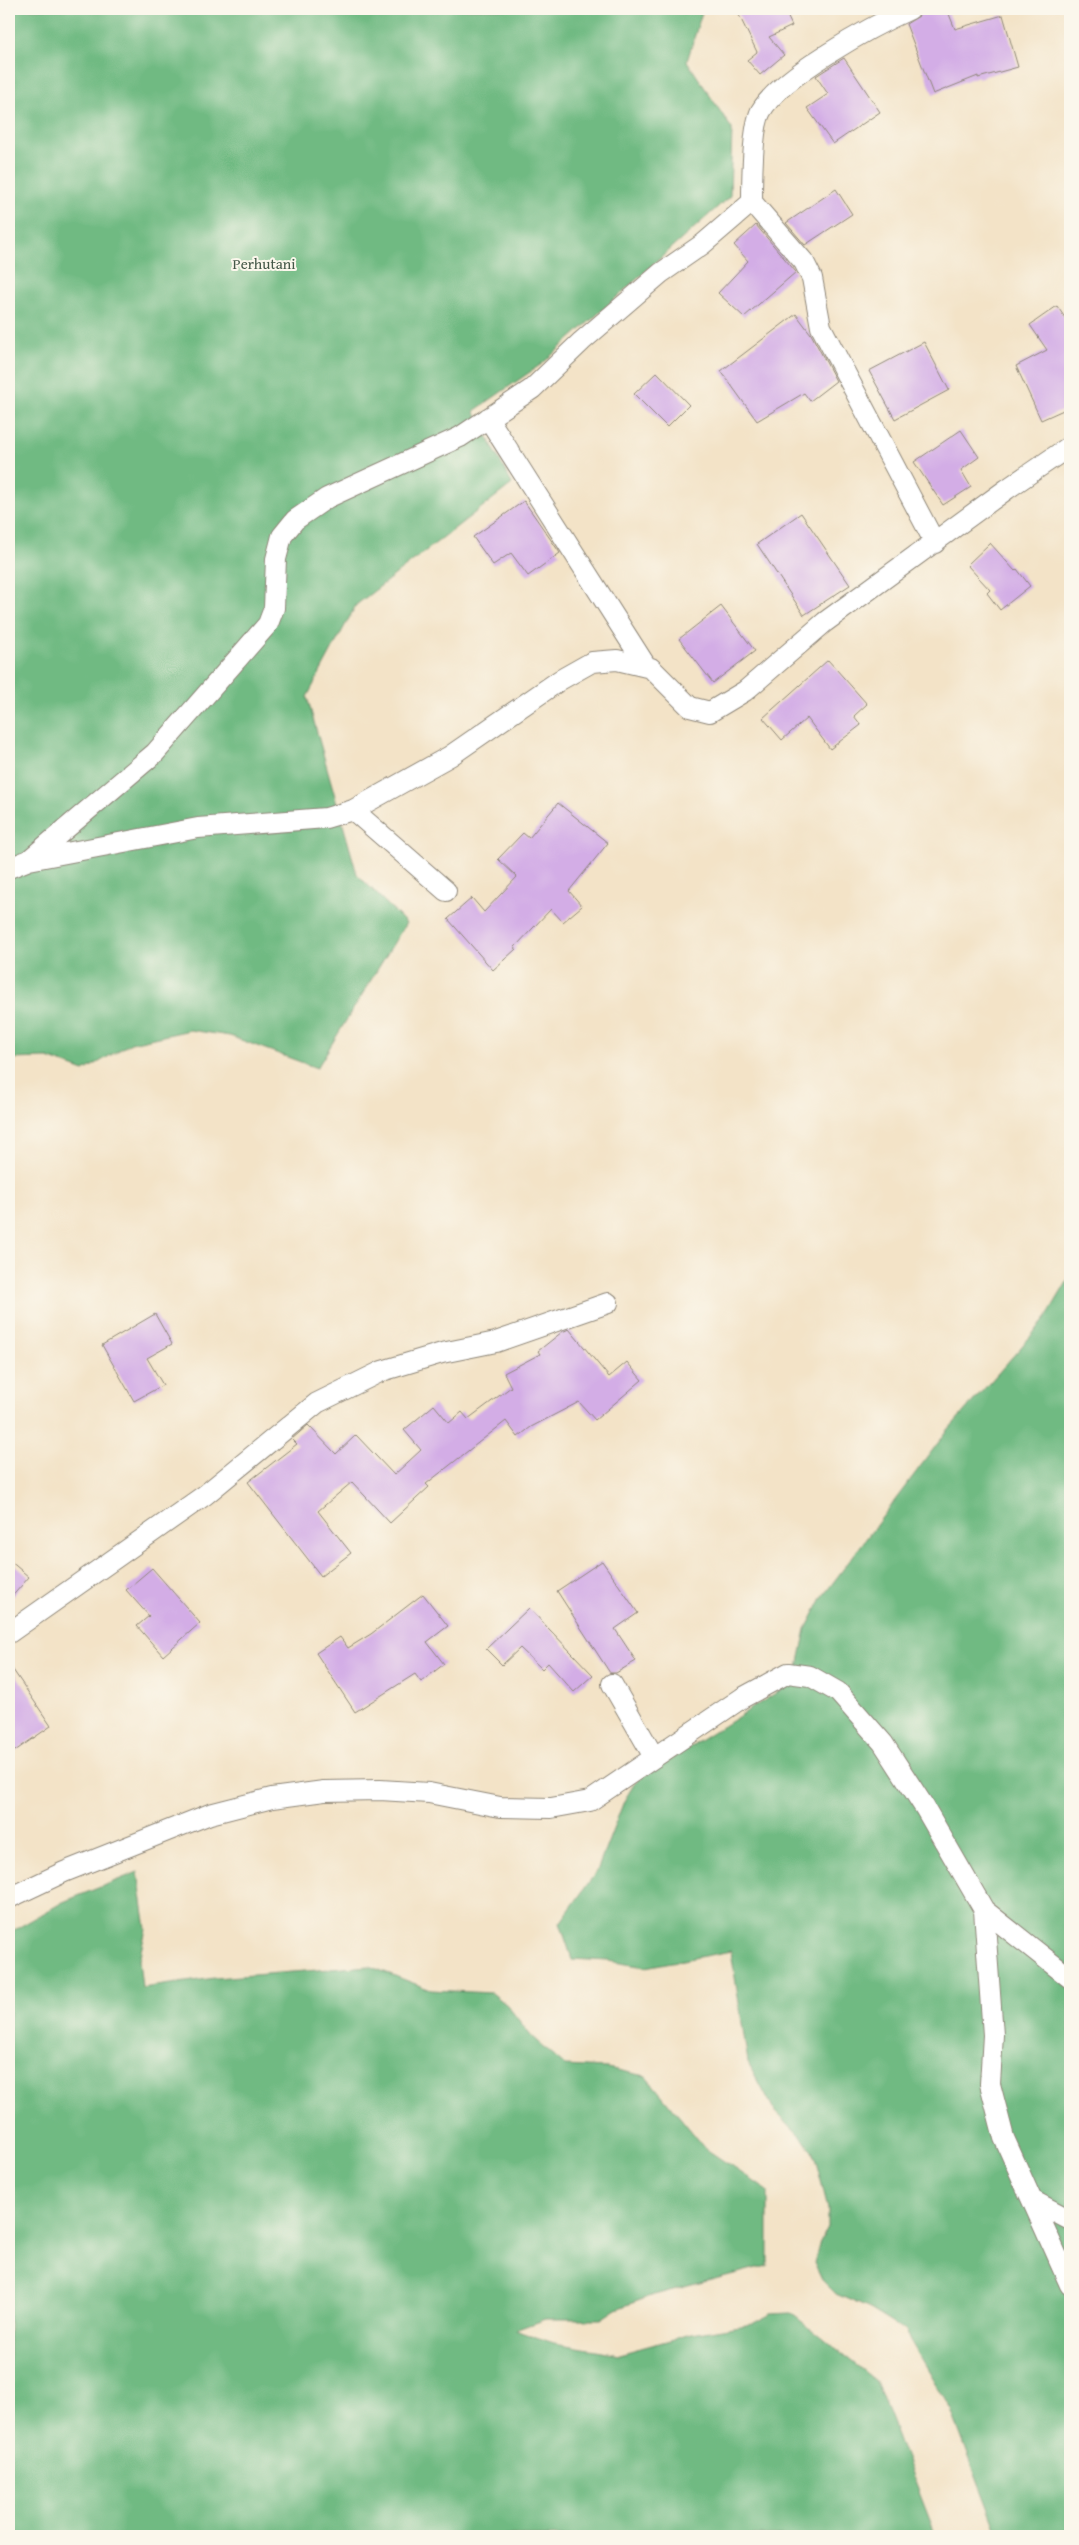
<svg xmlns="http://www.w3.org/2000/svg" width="1079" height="2545" font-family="'Gentium Book Plus',serif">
<rect width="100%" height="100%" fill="#fbf7ec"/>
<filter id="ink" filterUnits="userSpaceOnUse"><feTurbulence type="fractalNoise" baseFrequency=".02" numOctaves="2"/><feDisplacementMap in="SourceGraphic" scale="10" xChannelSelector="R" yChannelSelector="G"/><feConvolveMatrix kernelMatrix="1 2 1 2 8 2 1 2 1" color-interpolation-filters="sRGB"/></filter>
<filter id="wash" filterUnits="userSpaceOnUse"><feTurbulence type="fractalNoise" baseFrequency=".0096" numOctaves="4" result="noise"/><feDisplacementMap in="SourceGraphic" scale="20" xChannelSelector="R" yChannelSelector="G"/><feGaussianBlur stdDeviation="1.12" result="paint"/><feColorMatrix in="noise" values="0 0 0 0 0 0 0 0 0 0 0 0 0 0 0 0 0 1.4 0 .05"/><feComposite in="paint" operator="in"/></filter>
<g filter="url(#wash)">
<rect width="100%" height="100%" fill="#f3e3c7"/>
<path fill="#6fba82" stroke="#4d7256" d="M9,9H703L687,61L732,129L730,196L543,363L474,411L512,484L356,605L307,697L357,874L406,923L317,1068L230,1036L190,1030L131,1043L84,1071L48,1058L9,1059Z
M1070,1277V2536H999L951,2410L904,2330L870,2309L836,2294L822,2280L814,2263L819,2244L828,2227V2208L813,2150L773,2109L748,2062L731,1951L645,1967L608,1961L572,1959L560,1923L597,1871L624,1801L636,1781L795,1681L806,1629L823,1596L947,1431L1044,1321Z
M138,1872L146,1929L139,1960L142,1988L215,1978L369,1966L431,1990L492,1993L507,2005L531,2036L565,2066L607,2068L646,2076L706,2149L768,2191V2265L654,2295L616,2309L601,2319H545L515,2330L554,2343L619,2354L692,2334L752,2324L771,2314L791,2313L876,2381L936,2536H9V1933L63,1902Z"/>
<g id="blocks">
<path fill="#d3ade6" d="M736,9H784L792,26L769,37L784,55L760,75L747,60L757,52Z
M922,9H947L955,29L1003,15L1018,67L978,78V76L933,94L906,24L919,16Z
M844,58L880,112L833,144L807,108L828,94L816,76Z
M836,189L852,214L805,245L786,223Z
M756,225L796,272L744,317L718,293L748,261L734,245Z
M1057,306L1070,325V407L1041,420L1016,366L1047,350L1030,325Z
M796,314L811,334L836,381L810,401L804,393L757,421L721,371Z
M924,342L949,390L895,419L869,371Z
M657,372L689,405L667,427L634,394Z
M961,430L979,457L961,470L971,487L943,505L914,462Z
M524,501L560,553L528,576L511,553L493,565L473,537Z
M801,513L850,585L804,615L757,544Z
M990,543L1015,571L1017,569L1030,586L1000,610L987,593L990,590L967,565Z
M721,606L755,651L713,683L679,639Z
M828,660L867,704L854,716L861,725L830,749L807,718L782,740L763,718Z
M558,803L608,843L569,891L582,906L563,922L551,909L515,947L516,949L493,970L448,919L472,898L484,912L517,877L498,859L523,833L529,838Z
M155,1314L172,1344L147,1358L163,1385L134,1401L102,1345Z
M569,1329L609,1377L627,1362L642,1380L595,1420L579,1402L531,1427L518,1437L506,1421L426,1484L429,1487L390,1523L352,1482L318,1511L351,1553L321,1576L248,1482L297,1444L292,1439L308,1425L336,1454L356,1435L394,1475L421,1450L404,1430L434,1405L449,1423L462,1412L468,1419L511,1387L504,1373L540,1354L538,1351L562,1332Z
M9,1560L29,1577L9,1600Z
M602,1561L638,1613L615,1629L636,1661L616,1673H610L557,1591Z
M152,1568L200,1623L163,1656L137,1626L149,1616L126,1590Z
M423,1594L448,1626L427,1642L444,1664L421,1682L415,1674L355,1712L316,1653L340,1637L348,1648L371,1634Z
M529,1608L593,1675L574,1692L548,1663L542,1669L520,1648L502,1665L486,1649Z
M9,1664L51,1726L9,1755Z"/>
</g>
</g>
<g filter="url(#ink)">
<use href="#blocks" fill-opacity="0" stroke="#8f8779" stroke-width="1"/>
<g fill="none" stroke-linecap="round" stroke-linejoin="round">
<g stroke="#8f8779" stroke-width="22">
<path id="street" d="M752,202L804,262L812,278L821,327L935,543
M488,418L646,666
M353,810L446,891
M29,860L155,753L268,624L274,608L276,559L282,536L295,520L327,498L460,437L532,389L582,341L661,273L703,244L752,202C752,182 752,127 761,111C781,76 872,26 910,9
M9,868L29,860L198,828L326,818L353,810L450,756L560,680L592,662L617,660L651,668L690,707L710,712L745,691L825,622L1007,489L1070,446
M9,1633L205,1495L317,1403L382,1371L442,1353L496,1342L608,1303
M612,1684L654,1757
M9,1898L64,1872L210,1814L272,1798L324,1791L380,1790L429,1793L500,1807L551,1808L590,1801L742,1698L788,1673L810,1676L838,1692L883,1743L925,1808L984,1910L993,2035L990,2084L1004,2138L1070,2285
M984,1910L1070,1978
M1032,2200L1070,2220"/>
</g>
<use href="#street" stroke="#fff" stroke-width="20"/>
</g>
</g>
<g text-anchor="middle" stroke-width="4" stroke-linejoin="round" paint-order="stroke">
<g font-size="15" fill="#435747" stroke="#fbf7ec">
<text x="264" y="269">Perhutani</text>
</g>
</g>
<rect width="1079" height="2545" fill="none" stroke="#fbf7ec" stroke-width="30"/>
</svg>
